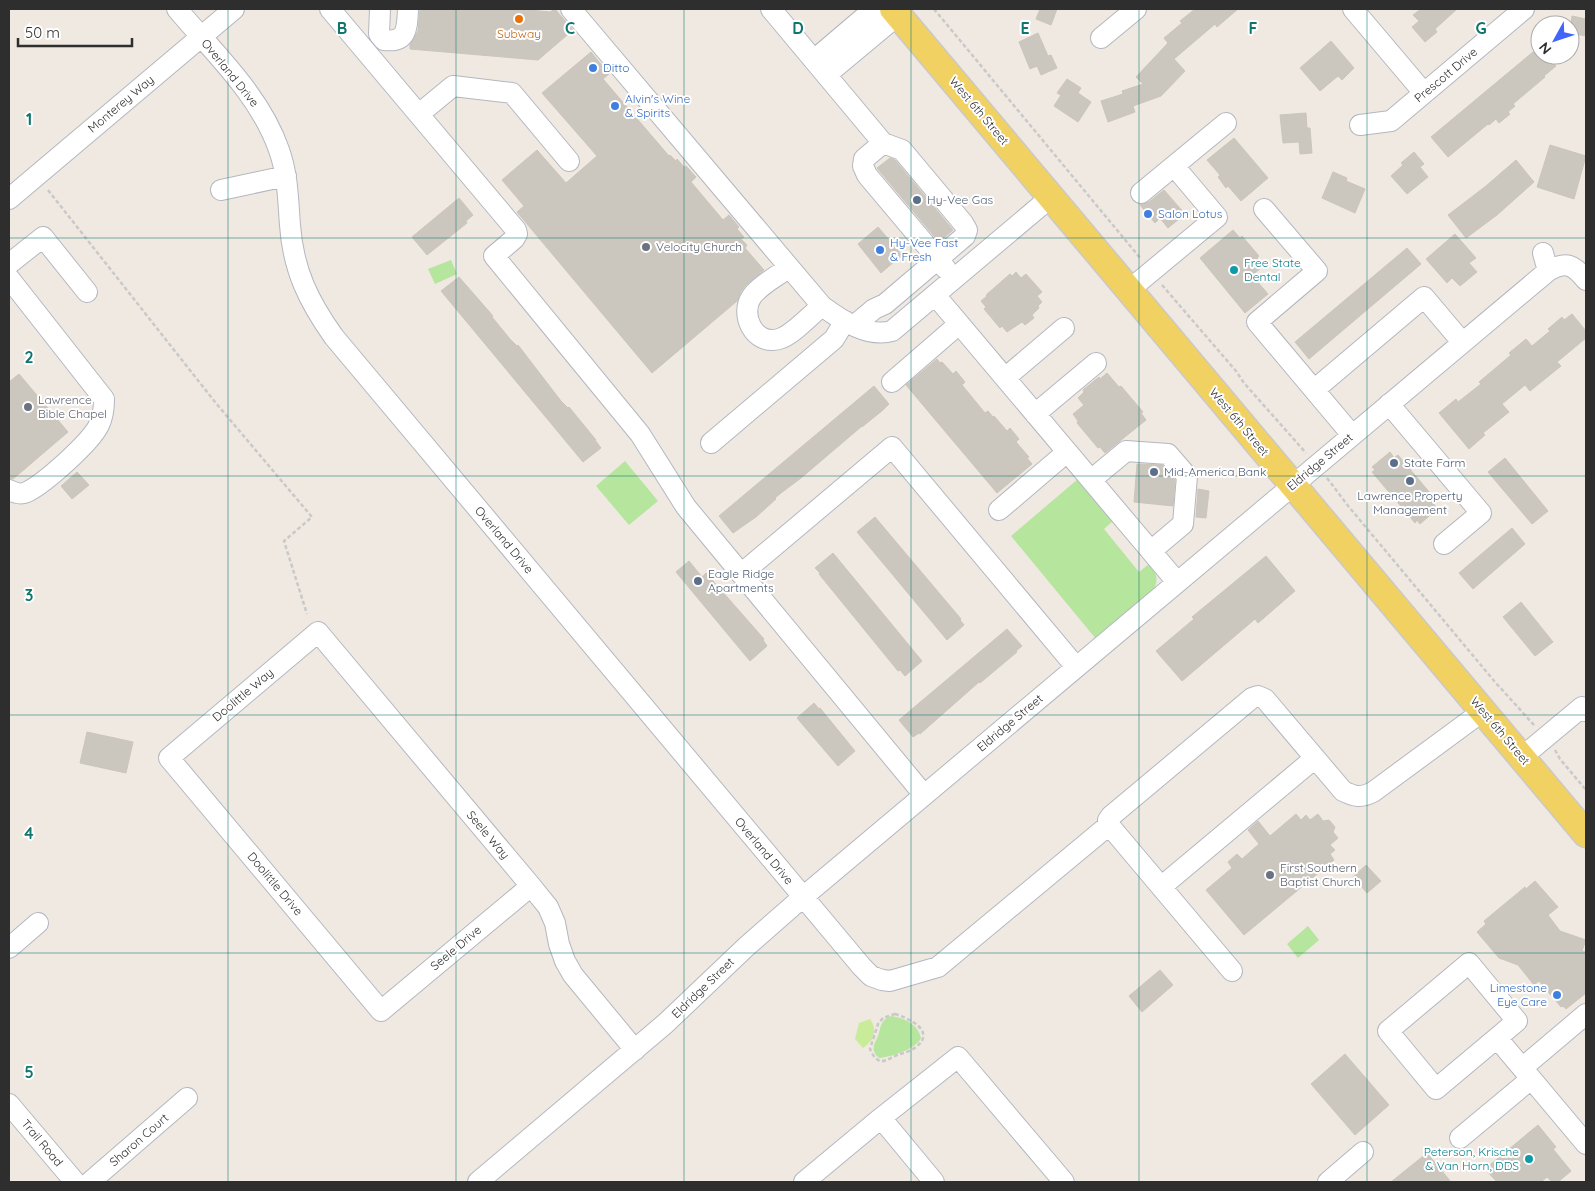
<svg xmlns="http://www.w3.org/2000/svg" width="1595" height="1191" font-family="Quicksand,sans-serif">
<rect width="100%" height="100%" fill="#efe9e1"/>
<path fill="#b6e59e" d="M451,260L457,274L435,284L428,269Z
M625,461L658,501L629,525L596,486Z
M1078,479L1113,521L1104,529L1139,572L1149,564C1157,573 1159,580 1153,591L1096,639L1011,536Z
M1308,926L1319,940L1298,958L1287,944Z
M891,1016C904,1018 918,1024 921,1038C916,1049 891,1057 879,1058C870,1050 874,1045 878,1036C881,1027 880,1020 891,1016Z"/>
<path fill="#c9ec9a" d="M870,1019C878,1031 874,1040 863,1048L855,1039L859,1023Z"/>
<path fill="#cbc7bf" stroke="#cbc5ba" d="M420,9H519L550,12L555,9L573,30L538,60L410,49V44L418,31Z
M1040,9H1057L1051,25L1036,19Z
M1195,9H1238L1217,27L1215,24L1174,59L1185,71L1161,96L1133,106L1135,112L1108,122L1101,101L1123,94L1122,91L1143,84L1136,77L1168,43L1164,38L1182,23L1180,21Z
M1421,9H1457L1435,29L1437,32L1425,42L1412,27L1419,21L1413,15Z
M1572,16L1586,19V36L1570,33Z
M1038,33L1048,56L1051,55L1057,68L1041,75L1037,66L1030,69L1019,42Z
M1331,41L1354,68L1342,80L1338,76L1320,91L1300,68Z
M1539,47L1540,55H1546L1556,66L1544,76L1545,77L1513,104L1515,106L1508,112L1510,114L1499,123L1496,119L1489,125L1488,124L1448,157L1431,137Z
M591,52L609,74L603,79L669,156L670,155L676,161L677,159L684,167L686,166L696,177L691,182L723,220L729,215L739,227L737,229L744,237L741,239L747,245L745,248L764,270L747,284L741,291L737,301L652,373L517,212L524,206L502,180L537,150L566,183L597,156L542,93Z
M1067,79L1081,88L1078,93L1091,102L1078,122L1054,106L1061,95L1057,93Z
M1306,113L1307,128H1310L1312,153L1300,154L1299,142L1283,143L1280,115Z
M1234,138L1268,178L1241,201L1228,186L1226,188L1218,177L1220,175L1207,160Z
M1550,145L1586,156L1574,199L1537,187Z
M1414,152L1424,164L1420,167L1428,177L1407,194L1391,176L1403,165L1401,163Z
M890,158L895,160L953,230L939,242L877,168Z
M1516,160L1534,182L1497,215L1466,238L1448,215L1486,186Z
M1333,172L1347,178L1346,181L1365,189L1355,213L1322,198Z
M1164,190L1185,214L1168,228L1160,218L1155,223L1140,205L1149,202Z
M459,198L473,215L466,221L467,223L427,255L412,237Z
M878,227L902,255L881,273L858,244Z
M1233,230L1240,238L1242,236L1259,256L1257,258L1263,266L1255,273L1259,278L1256,280L1268,294L1245,313L1200,258Z
M1455,234L1476,258L1469,263L1477,272L1460,286L1452,278L1447,283L1426,259Z
M1407,248L1421,264L1309,359L1295,342Z
M1016,272L1021,278L1026,274L1042,292L1037,296L1042,302L1038,306L1039,308L1032,315L1034,318L1025,325L1022,322L1007,332L1002,326L1000,328L984,309L986,307L981,301L987,296L986,295L1010,274L1012,276Z
M459,277L493,316L492,317L510,339L517,346L518,345L561,401L568,408L569,407L596,440H595L601,448L583,462L441,291Z
M1572,314L1586,331V338L1557,362L1561,366L1530,391L1525,385L1502,404L1509,412L1483,433L1485,435L1469,449L1439,413L1456,399L1458,402L1481,384L1479,382L1511,355L1509,353L1526,339L1532,346L1550,331L1548,329L1562,317L1564,320Z
M937,359L940,363L942,362L953,374L956,371L965,382L962,385L985,413L988,411L993,417L994,416L1007,431L1010,428L1019,439L1016,442L1029,457L1027,458L1032,464L997,493L906,385Z
M1107,373L1119,387L1121,386L1143,412L1141,413L1146,420L1105,453L1100,447L1098,448L1077,423L1078,421L1073,414L1084,405L1078,398L1084,392L1083,390L1099,377L1100,379Z
M19,374L68,432L13,479L9,478V382Z
M874,386L889,404L883,410L862,427V426L801,478L781,493L775,498L776,499L756,517L733,533L719,516Z
M1390,452L1394,458L1398,455L1436,500L1433,503L1437,509L1420,524L1417,520L1415,523L1372,472L1375,470L1372,467Z
M1505,458L1548,511L1532,524L1488,472Z
M1137,464L1162,465L1175,480L1173,506L1134,502Z
M77,472L89,485L72,499L61,486Z
M1198,489L1209,491L1206,518L1196,517Z
M875,517L961,619L960,620L964,625L947,640L857,532Z
M1512,528L1525,544L1473,589L1459,573Z
M833,553L922,661L905,676L900,670L898,671L819,574L820,573L815,568Z
M1266,556L1295,591L1258,623L1255,619L1182,681L1156,651L1194,619L1192,617Z
M689,561L702,577L706,573L764,639L763,640L767,646L750,661L676,572Z
M1521,602L1553,642L1535,656L1503,617Z
M1007,629L1022,646L1016,651L1017,652L980,683L979,682L920,734L919,733L913,737L899,720Z
M814,703L819,709L820,708L855,751L838,766L797,718Z
M87,732L133,742L126,773L80,763Z
M1296,814L1301,820L1306,815L1310,820L1318,814L1323,821L1329,820L1335,827L1333,832L1338,838L1330,845L1335,850L1330,854L1334,860L1244,935L1206,890L1232,868L1228,862L1237,854L1242,859L1259,844L1248,830L1258,821L1270,836Z
M1366,865L1381,881L1367,893L1353,877Z
M1535,881L1558,907L1548,915L1560,931L1586,940L1582,951L1586,952V993L1566,1009L1563,1006L1561,1007L1539,981L1534,985L1518,965L1499,958L1477,932L1486,924L1484,921L1525,887L1526,889Z
M1160,970L1173,985L1142,1012L1129,996Z
M1345,1054L1389,1105L1355,1135L1311,1084Z
M1538,1125L1556,1147L1553,1149L1571,1171L1558,1182H1552L1547,1177L1541,1182H1497L1485,1169Z
M1427,1153L1451,1182H1391Z"/>
<g fill="none" stroke-linecap="round" stroke-linejoin="round">
<g stroke="#b4b7c1" stroke-width="22">
<path id="minor" d="M177,9C214,53 260,95 279,150C288,175 288,200 290,225C293,270 309,302 334,337L862,967L871,976L882,980L890,981L938,967L1109,825
M330,9L516,230L517,234L514,239L494,256L640,434L686,507L924,795
M380,9L379,34L384,40C408,43 407,27 408,9
M571,9L822,306C841,320 868,338 892,331L1051,197
M771,9L883,143L902,150L963,223L967,230L965,236L885,304L874,309L855,325
M1353,9L1424,93
M1101,38L1136,9
M814,60L874,9
M826,75L898,15
M419,114L453,86L512,93L569,161
M1360,125L1391,121L1524,9
M883,143L864,159L863,166L867,175L946,269
M221,190L286,176
M1141,193L1226,123
M9,199L234,9
M1264,209L1317,271L1257,322L1352,435
M1543,253L1548,271
M9,264L43,237L87,292
M789,267C777,277 762,283 752,296C739,314 754,346 779,339C793,335 810,315 822,306
M9,278L104,399C104,408 103,417 99,425C90,443 45,483 27,492C21,495 15,493 9,490
M1129,290L1217,217L1174,166
M935,295L1177,582
M1005,378L1064,328
M892,382L959,324
M1314,390L1424,297L1462,342
M1389,404L1481,513L1444,544
M1035,414L1096,363
M711,443L834,339L845,321
M1091,480L1126,451L1168,454L1187,476L1183,524L1151,551
M999,510L1067,452
M741,574L892,447L1076,667
M1522,757L1582,707L1586,711
M531,886L381,1011L169,758L318,632L531,886L548,907L555,923L559,944L565,961L573,975L635,1050
M1161,887L1315,758
M9,948L38,923
M1469,963L1517,1021L1436,1089L1388,1031Z
M1232,971L1109,825L1108,820L1111,816L1252,698L1258,696L1265,699L1343,791C1355,797 1361,798 1373,792L1483,711
M1497,1038L1586,1144
M1522,1068L1586,1014
M9,1104L75,1182
M881,1118L934,1182
M1460,1138L1531,1079
M90,1182L187,1098
M478,1182L666,1023L747,946L803,897L1548,271C1566,261 1573,264 1586,280
M804,1182L881,1118L958,1057L1064,1182
M1328,1182L1363,1152"/>
</g>
<g stroke="#c9c9c9" stroke-width="29">
<path id="major" d="M893,9L1586,834"/>
</g>
<path stroke="#c9c9c9" stroke-width="2.5" stroke-dasharray="4 2.5" stroke-linecap="butt" d="M934,9L1141,259
M48,190L215,402L312,517L284,541L307,614
M1162,285L1236,371L1244,383L1306,453
M1327,478L1349,507L1495,682L1534,725
M1555,750L1560,759L1586,790
M895,1014C908,1018 937,1031 916,1047C910,1052 902,1053 895,1056C890,1058 885,1062 880,1061C875,1059 872,1054 870,1049L878,1024L883,1018Z"/>
<use href="#minor" stroke="#fff" stroke-width="20"/>
<use href="#major" stroke="#f2d163" stroke-width="26"/>
</g>
<path fill="none" stroke="#0f766e" stroke-width="1" stroke-opacity="0.55" d="M228,9V1182M456,9V1182M684,9V1182M911,9V1182M1139,9V1182M1367,9V1182M9,238H1586M9,476H1586M9,715H1586M9,953H1586"/>
<circle fill="#e8710a" stroke="#fff" stroke-width="2" cx="519" cy="19" r="5"/>
<g fill="#3f7fe0" stroke="#fff" stroke-width="2">
<circle cx="593" cy="68" r="5"/>
<circle cx="615" cy="106" r="5"/>
<circle cx="1148" cy="214" r="5"/>
<circle cx="880" cy="250" r="5"/>
<circle cx="1557" cy="995" r="5"/>
</g>
<g fill="#5c6f8a" stroke="#fff" stroke-width="2">
<circle cx="917" cy="200" r="5"/>
<circle cx="1394" cy="463" r="5"/>
<circle cx="1154" cy="472" r="5"/>
<circle cx="1410" cy="481" r="5"/>
<circle cx="698" cy="581" r="5"/>
</g>
<g fill="#6b7280" stroke="#fff" stroke-width="2">
<circle cx="646" cy="247" r="5"/>
<circle cx="28" cy="407" r="5"/>
<circle cx="1270" cy="875" r="5"/>
</g>
<g fill="#0f9aa8" stroke="#fff" stroke-width="2">
<circle cx="1234" cy="270" r="5"/>
<circle cx="1529" cy="1159" r="5"/>
</g>
<g text-anchor="middle" stroke-width="4" stroke-linejoin="round" paint-order="stroke">
<g font-size="12" fill="#c56008" stroke="#fff">
<text x="519" y="38">Subway</text>
</g>
<g font-size="12" fill="#366cbe" stroke="#fff" text-anchor="start">
<text x="603" y="72">Ditto</text>
<text x="625" y="103">Alvin's Wine<tspan x="625" dy="14">&amp; Spirits</tspan></text>
<text x="1158" y="218">Salon Lotus</text>
<text x="890" y="247">Hy-Vee Fast<tspan x="890" dy="14">&amp; Fresh</tspan></text>
<text x="1547" y="992" text-anchor="end">Limestone<tspan x="1547" dy="14">Eye Care</tspan></text>
</g>
<g font-size="12" fill="#2e2e2e" stroke="#fff">
<text transform="translate(230 73) rotate(51)" y="4">Overland Drive</text>
<text transform="translate(1446 75) rotate(-40)" y="4">Prescott Drive</text>
<text transform="translate(121 104) rotate(-40)" y="4">Monterey Way</text>
<text transform="translate(979 111) rotate(50)" y="4">West 6th Street</text>
<text transform="translate(1239 422) rotate(50)" y="4">West 6th Street</text>
<text transform="translate(1320 462) rotate(-40)" y="4">Eldridge Street</text>
<text transform="translate(504 540) rotate(50)" y="4">Overland Drive</text>
<text transform="translate(243 695) rotate(-40)" y="4">Doolittle Way</text>
<text transform="translate(1010 723) rotate(-40)" y="4">Eldridge Street</text>
<text transform="translate(1500 731) rotate(50)" y="4">West 6th Street</text>
<text transform="translate(488 835) rotate(50)" y="4">Seele Way</text>
<text transform="translate(764 851) rotate(50)" y="4">Overland Drive</text>
<text transform="translate(275 884) rotate(50)" y="4">Doolittle Drive</text>
<text transform="translate(456 948) rotate(-40)" y="4">Seele Drive</text>
<text transform="translate(703 988) rotate(-44)" y="4">Eldridge Street</text>
<text transform="translate(139 1140) rotate(-41)" y="4">Sharon Court</text>
<text transform="translate(42 1143) rotate(50)" y="4">Trail Road</text>
</g>
<g font-size="12" fill="#4e5e75" stroke="#fff" text-anchor="start">
<text x="927" y="204">Hy-Vee Gas</text>
<text x="1404" y="467">State Farm</text>
<text x="1164" y="476">Mid-America Bank</text>
<text x="1410" y="500" text-anchor="middle">Lawrence Property<tspan x="1410" dy="14">Management</tspan></text>
<text x="708" y="578">Eagle Ridge<tspan x="708" dy="14">Apartments</tspan></text>
</g>
<g font-size="12" fill="#5b616d" stroke="#fff" text-anchor="start">
<text x="656" y="251">Velocity Church</text>
<text x="38" y="404">Lawrence<tspan x="38" dy="14">Bible Chapel</tspan></text>
<text x="1280" y="872">First Southern<tspan x="1280" dy="14">Baptist Church</tspan></text>
</g>
<g font-size="12" fill="#0d838f" stroke="#fff" text-anchor="start">
<text x="1244" y="267">Free State<tspan x="1244" dy="14">Dental</tspan></text>
<text x="1519" y="1156" text-anchor="end">Peterson, Krische<tspan x="1519" dy="14">&amp; Van Horn, DDS</tspan></text>
</g>
</g>
<g font-size="16" text-anchor="middle" font-weight="bold" fill="#0f766e" stroke="#fff" stroke-width="4" stroke-linejoin="round" paint-order="stroke">
<text x="342" y="34">B</text>
<text x="570" y="34">C</text>
<text x="798" y="34">D</text>
<text x="1025" y="34">E</text>
<text x="1253" y="34">F</text>
<text x="1481" y="34">G</text>
<text x="29" y="125">1</text>
<text x="29" y="363">2</text>
<text x="29" y="601">3</text>
<text x="29" y="839">4</text>
<text x="29" y="1078">5</text>
</g>
<rect width="1595" height="1191" fill="none" stroke="#2e2e2e" stroke-width="20"/>
<g transform="translate(1555 40) rotate(230)"><circle r="24" fill="#ffffff" stroke="#ababab"/>
<path d="M0-4L9 19L0 12L-9 19Z" fill="#4264fb"/>
<text y="-8" font-size="14" font-weight="bold" text-anchor="middle" fill="#2e2e2e">N</text>
</g>
<path d="M18 38v8h114v-8" fill="none" stroke="#2e2e2e" stroke-width="2.5"/>
<text x="25" y="38" font-size="15" fill="#2e2e2e" stroke="#ffffff" stroke-width="4" paint-order="stroke">50 m</text>
</svg>
